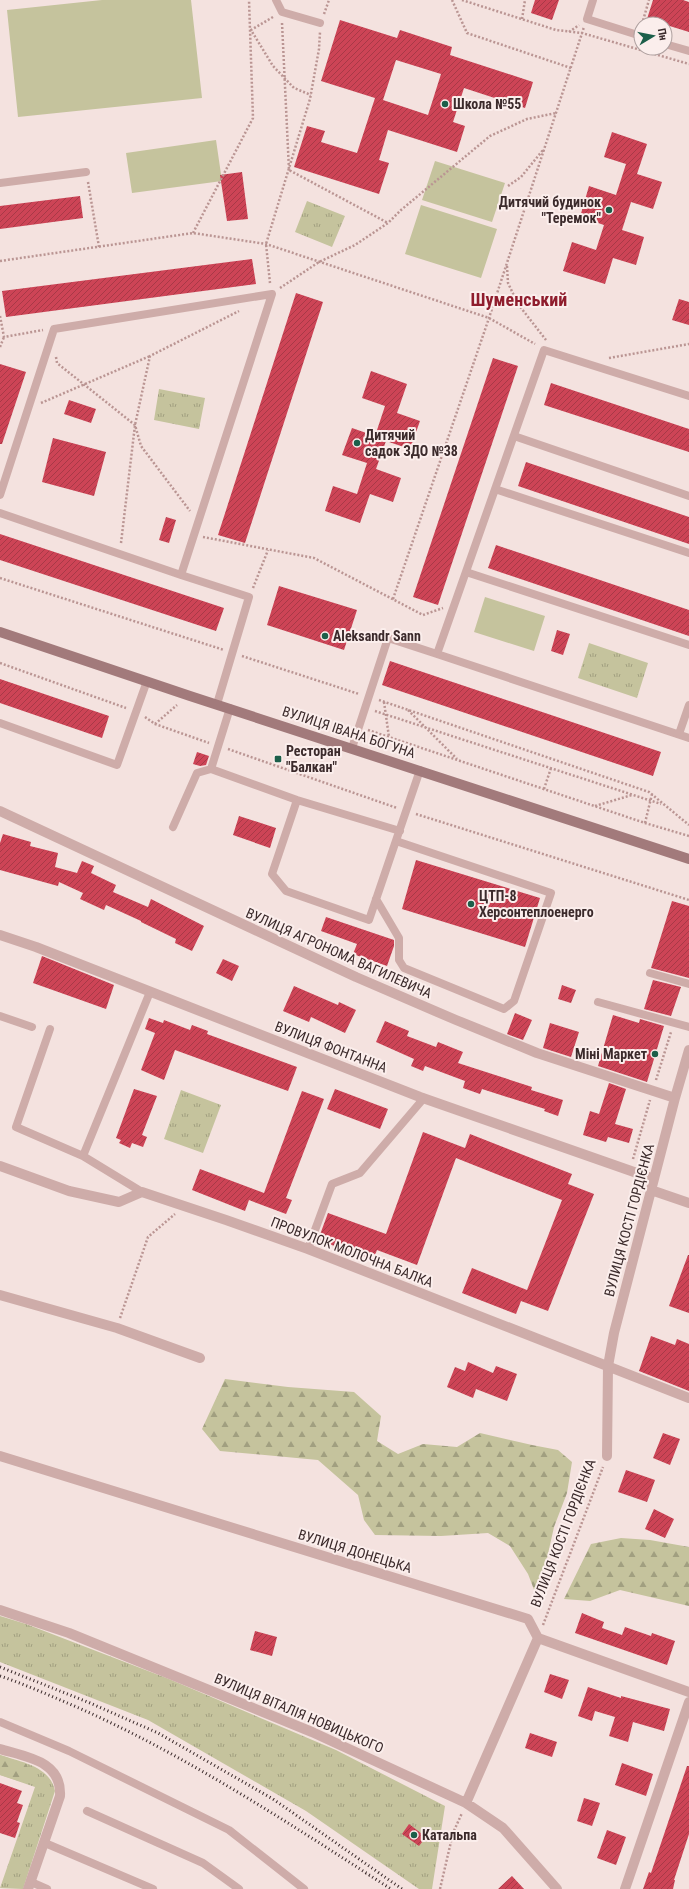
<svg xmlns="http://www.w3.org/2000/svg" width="689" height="1889" font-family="'Roboto Condensed',sans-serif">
<defs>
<pattern id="grass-tufts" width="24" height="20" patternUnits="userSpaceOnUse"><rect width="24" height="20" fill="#c5c39d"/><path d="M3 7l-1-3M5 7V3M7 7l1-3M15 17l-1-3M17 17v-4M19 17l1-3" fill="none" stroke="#a19f80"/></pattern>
<pattern id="forest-firs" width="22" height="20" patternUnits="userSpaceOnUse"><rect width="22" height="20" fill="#c5c39d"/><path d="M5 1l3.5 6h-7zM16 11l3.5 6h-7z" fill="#a19f80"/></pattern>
<pattern id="building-hatch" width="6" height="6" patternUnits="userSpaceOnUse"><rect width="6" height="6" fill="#cd4456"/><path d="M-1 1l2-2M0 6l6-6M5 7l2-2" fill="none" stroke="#a83947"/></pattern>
</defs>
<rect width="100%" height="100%" fill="#f4e2df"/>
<path fill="url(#grass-tufts)" d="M307,201L345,216L332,247L295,232Z
M159,389L205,398L199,429L154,420Z
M589,643L648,663L637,698L578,678Z
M181,1090L221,1105L203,1153L164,1139Z
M0,1616L26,1624L169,1679L336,1750L445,1806L432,1889H419L306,1811L148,1720L0,1662Z
M0,1755C21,1762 50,1766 55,1791L23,1889L0,1888L35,1787L0,1775Z"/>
<path fill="url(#forest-firs)" d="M225,1379L288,1387L354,1392L381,1416L377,1441L398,1454L423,1444L457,1447L480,1433L532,1445L558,1450L572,1462L567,1493L554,1527L543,1576V1590L538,1600L528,1574L510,1546L488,1533L441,1536L375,1535L364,1520L358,1495L318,1460L220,1451L202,1429Z
M621,1538L650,1540L689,1547V1606L620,1590L590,1601L564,1599L591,1544Z
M0,1755L26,1764L29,1770L22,1782L0,1775Z"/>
<path fill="#c5c39d" d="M102,0H191L202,98L18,117L7,10Z
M216,140L222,181L132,193L126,153Z
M435,161L505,183L492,222L422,200Z
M421,205L497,229L481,278L405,254Z
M485,597L545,616L534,651L474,632Z"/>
<path fill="url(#building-hatch)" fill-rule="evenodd" d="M535,0H559L552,20L531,13Z
M653,0H683L689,2V32L647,19Z
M340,20L397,38L400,30L452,47L450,55L533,82L525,108L464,88L453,122L465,126L457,152L388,130L379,160L389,163L379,194L294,167L307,126L325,131L321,142L357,153L375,98L321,81ZM396,60L441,74L428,115L383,100Z
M612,132L647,144L637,174L662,182L653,209L631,202L622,230L644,237L636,265L613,258L605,284L563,271L572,242L596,250L604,225L580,217L589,186L616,195L626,164L604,157Z
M242,172L248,219L227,221L220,175Z
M80,196L83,218L0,229V206Z
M252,259L256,284L6,317L2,291Z
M296,293L323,302L245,543L218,535Z
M679,299L689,302V325L672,320Z
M493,358L518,366L438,605L413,597Z
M0,364L26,372L2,444H0Z
M371,371L407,384L397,413L420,421L410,449L386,441L376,469L401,478L393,502L370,494L360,523L325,511L333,486L357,494L367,463L342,455L352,428L375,436L385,406L362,398Z
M551,383L689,429V452L544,405Z
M69,400L96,409L91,423L64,414Z
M53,438L106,452L94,496L42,482Z
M526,462L689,517V544L518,486Z
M166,517L176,520L169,543L159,540Z
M0,534L224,608L216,631L0,560Z
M496,545L689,610V636L488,568Z
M279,586L357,610L344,650L267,625Z
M557,630L570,634L563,655L551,651Z
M390,661L661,752L653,776L382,685Z
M0,679L109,716L102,738L0,703Z
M197,752L209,756L206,765L200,766L193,764Z
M239,816L276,828L270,848L233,835Z
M3,834L31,842L30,846L58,853L55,867L77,873L82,861L94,866L91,873L116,885L113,892L148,907L151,899L204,926L192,951L175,943L176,939L141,922V921L106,905L104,910L80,899L83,893L59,882L58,886L0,870V843Z
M416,860L540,898L525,947L402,909Z
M672,901L689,906V978L651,968Z
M326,917L394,940V946L387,966L353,954L357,944L321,931Z
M42,956L114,985L106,1009L33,983Z
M223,959L239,966L232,981L216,973Z
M653,980L681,987L671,1016L644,1009Z
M562,985L576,990L571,1003L558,999Z
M294,986L338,1005L339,1002L356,1010L345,1033L311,1017L309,1022L283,1011Z
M515,1013L532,1020L523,1040L507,1034Z
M613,1015L639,1023L640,1019L664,1026L647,1082L598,1066Z
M149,1018L163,1023L164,1020L190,1030L192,1025L208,1031L207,1034L297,1067L288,1091L175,1050L164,1080L141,1070L155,1033L145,1029Z
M385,1021L409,1031L407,1036L436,1047L438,1042L463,1052L458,1063L532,1087L531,1090L563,1100L558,1116L544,1111L545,1109L482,1089L480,1094L463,1088L465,1081L425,1066L423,1071L411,1066L414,1059L376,1042Z
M550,1023L579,1032L571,1057L543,1048Z
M609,1083L626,1089L615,1124L633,1129L629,1143L608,1137L606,1142L583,1135L590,1111L599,1114Z
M134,1089L157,1096L142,1135L147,1137L143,1147L132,1143L130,1148L119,1143L121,1140L116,1138Z
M335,1089L388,1109L380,1129L327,1109Z
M302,1091L324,1099L286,1198L292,1200L286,1214L249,1200L245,1211L192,1190L200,1169L264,1193Z
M423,1132L465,1148L470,1134L572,1174L568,1184L594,1194L548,1311L521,1301L516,1314L462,1293L472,1268L527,1290L562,1200L456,1158L417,1265L377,1250L373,1260L318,1240L328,1213L386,1234Z
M688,1255H689V1313L669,1306Z
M651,1336L675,1345L677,1339L689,1344V1391L639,1371Z
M468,1362L493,1373L496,1366L517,1374L507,1401L476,1389L473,1398L447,1387L455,1367L465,1371Z
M663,1433L680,1439L670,1465L653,1458Z
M626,1470L655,1480L647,1502L618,1492Z
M654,1509L674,1519L665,1538L645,1529Z
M582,1613L604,1622L602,1628L622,1635L625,1627L651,1636L652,1633L675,1641L667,1665L575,1633Z
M255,1631L277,1637L272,1656L250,1650Z
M550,1674L569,1680L562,1699L544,1692Z
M588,1687L621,1698V1696L670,1709L664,1731L633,1722L628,1742L609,1736L615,1717L595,1711L592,1721L578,1716Z
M530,1733L557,1742L552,1757L525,1748Z
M622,1763L653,1774L646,1796L615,1785Z
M687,1766H689V1834L674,1880H675L673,1889H643L649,1872L651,1873Z
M0,1783L22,1791L17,1803L23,1805L17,1822L20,1823L15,1838L0,1833Z
M584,1798L600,1803L592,1826L577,1821Z
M409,1824L426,1837L419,1846L402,1834Z
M607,1830L626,1837L616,1865L597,1858Z
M512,1876L524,1889H498Z"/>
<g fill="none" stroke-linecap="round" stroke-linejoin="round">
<path stroke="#ba9593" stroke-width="2.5" stroke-dasharray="2 2" stroke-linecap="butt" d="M452,0L467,33L571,68
M462,0L556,30L582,33L689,64
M324,14L329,0
M273,17L251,30L273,66L294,88L311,95
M522,19L525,0
M282,23L289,170L388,223
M642,24L649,0
M569,32L579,25
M88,182L99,247
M508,186L521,177L543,150
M193,233L253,118L249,0
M0,261L193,233L266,244L489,318L535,344
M507,266L508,283L518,304L546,340
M270,283L266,244L310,99L319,49L320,32
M280,288L319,262L355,245L388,223L401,210L490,136L527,119L556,113
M0,316L4,337L43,330
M0,347L4,337
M56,357L57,363L135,425L141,446L190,511
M609,358L689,344
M41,403L150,356
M203,537L314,558L423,615L443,608
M121,543L135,425L150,356L239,311
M0,578L224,650
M253,588L268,550
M393,599L489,318L584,27
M242,656L359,694
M0,663L126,708
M379,700L649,792L689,825
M384,702L389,737
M408,710L457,759
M375,711L661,804
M145,717L155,724L209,743
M155,724L177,705
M368,730L645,823L689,836
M228,749L397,808
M544,789L551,768
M595,806L632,795
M416,814L689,900
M645,823L652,794
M656,1080L671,1032
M633,1159L650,1100
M120,1318L148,1237L175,1214
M543,1625L603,1467
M440,1889L453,1833L462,1813"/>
<path stroke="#ceaca9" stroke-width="8" d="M276,0L282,12L320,23
M593,0L587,19L641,36
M665,44L689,51
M0,183L86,172
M514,436L689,496
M495,489L689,553
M0,495L54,329L272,294L181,575
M0,513L181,575L249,597L217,704
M466,572L689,645
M437,654L689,738
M0,723L117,765L147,681
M679,734L689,705
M352,748L388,638L437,654L544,350L689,396
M211,769L230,708
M297,800L272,874L286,891L369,920L420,770
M173,827L197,773L211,769L297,800L400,831
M376,899L399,938V960L404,968L504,1009L514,1001L551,893L396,841
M650,973L689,984
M598,1002L689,1027
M0,1016L32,1027
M50,1029L16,1127L83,1156L142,1192
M83,1156L150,992
M308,1249L332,1184L360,1173L424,1098
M0,1722L69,1751L229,1830L304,1889
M87,1811L203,1863L239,1889
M45,1843L153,1889
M31,1882L47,1889"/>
<path stroke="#ceaca9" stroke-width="10" d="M0,811L356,977L456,1020L537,1053L675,1098
M0,935L36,947L420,1097L654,1179
M0,1166L69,1191L119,1202L142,1192L226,1220L308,1249L689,1398
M651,1190L689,1203
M0,1295L117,1328L200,1358
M0,1456L528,1619L538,1638L689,1692
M607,1456L608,1366L614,1333L675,1098L689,1050
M0,1610L69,1633L312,1732L466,1803L503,1828L557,1889
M0,1749C27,1757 62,1761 60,1796L28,1889
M466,1803L538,1638
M625,1889L689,1702"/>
<path stroke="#a27a7b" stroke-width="10" d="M0,632L190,696L689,859"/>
<path stroke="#3b2a2b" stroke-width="3" stroke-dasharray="1 3" stroke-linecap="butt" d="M0,1667L90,1703L158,1733L273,1799L402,1889
M0,1676C27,1685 53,1697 79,1708C189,1757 290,1824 391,1889"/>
</g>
<g fill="#1c5f4a" stroke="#fbeeec" stroke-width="1.5">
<circle cx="445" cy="104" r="4"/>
<circle cx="609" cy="210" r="4"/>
<circle cx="357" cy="443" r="4"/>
<circle cx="325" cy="636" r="4"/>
<rect x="274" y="755" width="8" height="8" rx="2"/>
<circle cx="471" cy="904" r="4"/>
<circle cx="655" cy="1054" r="4"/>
<circle cx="414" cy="1835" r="4"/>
</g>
<g text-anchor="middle" stroke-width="4" stroke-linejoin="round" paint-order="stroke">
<g font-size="14" font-weight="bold" fill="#3b2a2b" stroke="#fbeeec" text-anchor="start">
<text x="453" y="109">Школа №55</text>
<text x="601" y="207" text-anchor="end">Дитячий будинок<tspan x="601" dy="16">"Теремок"</tspan></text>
<text x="365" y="440">Дитячий<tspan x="365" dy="16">садок ЗДО №38</tspan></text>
<text x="333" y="641">Aleksandr Sann</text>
<text x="286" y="756">Ресторан<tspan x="286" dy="16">"Балкан"</tspan></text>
<text x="479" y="901">ЦТП-8<tspan x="479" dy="16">Херсонтеплоенерго</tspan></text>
<text x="647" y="1059" text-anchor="end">Міні Маркет</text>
<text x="422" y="1840">Катальпа</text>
</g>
<g font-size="14" fill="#3b2a2b" stroke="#fbeeec">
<text transform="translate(349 732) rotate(18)" y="5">ВУЛИЦЯ ІВАНА БОГУНА</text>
<text transform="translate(339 953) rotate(24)" y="5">ВУЛИЦЯ АГРОНОМА ВАГИЛЕВИЧА</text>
<text transform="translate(331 1047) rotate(21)" y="5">ВУЛИЦЯ ФОНТАННА</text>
<text transform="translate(629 1220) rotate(-75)" y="5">ВУЛИЦЯ КОСТІ ГОРДІЄНКА</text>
<text transform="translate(352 1252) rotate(21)" y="5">ПРОВУЛОК МОЛОЧНА БАЛКА</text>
<text transform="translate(563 1533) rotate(-69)" y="5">ВУЛИЦЯ КОСТІ ГОРДІЄНКА</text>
<text transform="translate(355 1551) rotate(17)" y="5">ВУЛИЦЯ ДОНЕЦЬКА</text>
<text transform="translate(299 1713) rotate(23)" y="5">ВУЛИЦЯ ВІТАЛІЯ НОВИЦЬКОГО</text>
</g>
<g font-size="18" font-weight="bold" fill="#8f1d2d" stroke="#fbeeec">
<text x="519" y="306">Шуменський</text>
</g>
</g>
<g transform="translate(653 36) rotate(80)"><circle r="19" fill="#fbeeec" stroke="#aea09f"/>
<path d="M0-3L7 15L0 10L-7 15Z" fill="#1c5f4a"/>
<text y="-6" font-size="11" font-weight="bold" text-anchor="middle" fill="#3b2a2b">Пн</text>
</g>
</svg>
